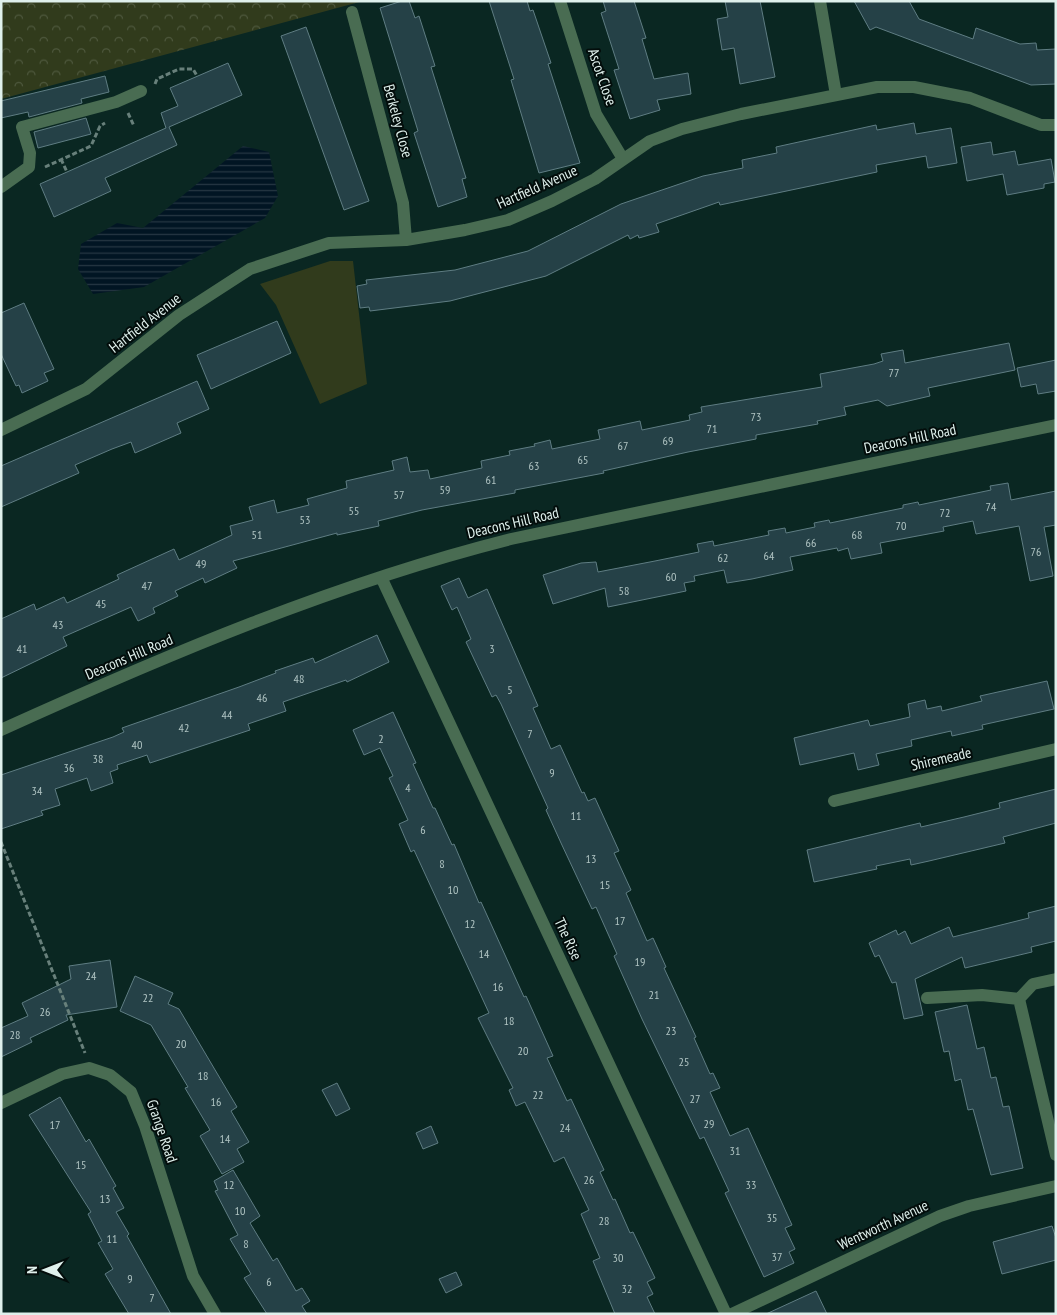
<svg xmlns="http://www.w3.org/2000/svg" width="1057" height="1315" font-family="'PT Sans Narrow',sans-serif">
<defs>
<pattern id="forest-crowns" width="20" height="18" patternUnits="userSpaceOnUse" patternTransform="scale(1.25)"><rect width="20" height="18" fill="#313b1c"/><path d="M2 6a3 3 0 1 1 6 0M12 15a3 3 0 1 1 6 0" fill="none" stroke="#4e583d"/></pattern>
<pattern id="water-rules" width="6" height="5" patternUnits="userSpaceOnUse" patternTransform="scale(1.25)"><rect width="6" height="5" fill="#011523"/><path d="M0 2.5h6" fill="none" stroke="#263743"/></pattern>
</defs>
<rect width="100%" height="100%" fill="#0a2722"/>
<path fill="#313b1c" d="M330,261H353L367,384L320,404L276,305L260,284Z"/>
<path fill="url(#forest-crowns)" d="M1,1H363L1,99Z"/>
<path fill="url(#water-rules)" d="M243,146L269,152L278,196L265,218L144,287L93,294L78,269L81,244L117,223L143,228Z"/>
<path fill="#254147" stroke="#5f7d83" d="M402,1H409L415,18L419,16L435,66L431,67L466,178L462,179L467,197L438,207L414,133L418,131L380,8Z
M489,1H527L530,11L533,10L551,63L548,64L580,163L539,173L511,80L514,79Z
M603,1H634L646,38L642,39L654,79L688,73L691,94L657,100L660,110L630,119L614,70L619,69L601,13L606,11Z
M725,1H760L775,77L740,84L734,48L722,50L717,19L728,17Z
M854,1H909L919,19L973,39L976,28L1020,44L1036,43L1037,50L1056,49V84L1031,85L876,27L870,30Z
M306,27L369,201L344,210L281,36Z
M228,63L242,95L169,127L177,145L105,178L111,191L54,217L40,184L166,128L161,113L178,106L170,88Z
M105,76L109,92L81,99L82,103L29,117L28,112L1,118V101Z
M86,118L91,134L38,148L34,132Z
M914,123L916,134L951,128L957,163L928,168L926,156L876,165L877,172L720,205L719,202L656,224L659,232L639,238L638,235L630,239L628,235L546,276L450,301L370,311L369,307L360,308L357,286L367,284L366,280L455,270L528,251L621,204L703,176L743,168L742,160L777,153L776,147L876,125L877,130Z
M991,142L993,155L1015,151L1018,165L1051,159L1055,182L1044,184V188L1007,195L1003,174L967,181L961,147Z
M24,303L54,369L44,373L48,381L22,393L19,385L16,386L1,354V313Z
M277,321L291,353L211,389L197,355Z
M1009,343L1015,370L928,388L930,396L887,406L878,400L844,407L846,415L817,421L818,424L756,435V439L688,452L603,471L604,473L515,490V493L422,510L378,521L379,526L337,535V533L233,561L237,568L205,583L203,578L175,591L178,596L153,608L155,613L138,621L131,607L63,637L67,646L1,678V619L34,604L36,610L64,597L67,603L119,579L117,575L174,549L179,560L232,535L230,526L253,520L249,507L274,500L277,513L309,505L307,499L347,488L346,481L394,470L392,461L407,457L410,472L428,470L430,479L482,468L481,461L510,455L509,451L535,446L534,444L550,440L552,449L600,439L598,430L640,421L642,430L690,420L689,415L702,412L701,407L822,387L820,374L874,364L883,361L881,354L903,350L905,363Z
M1056,360V391L1038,394L1036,384L1021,387L1017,368Z
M197,381L209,409L177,423L181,433L135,453L131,442L112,449L75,465L79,473L1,507V466Z
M1008,483L1011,500L1056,491V525L1044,527L1053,576L1030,581L1019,526L976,534L973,521L943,527L944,531L880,543L882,553L851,559L848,548L838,551L837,548L790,557L793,570L752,579L727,583L724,570L694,576L695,581L684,583L686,591L608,607L605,588L553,604L543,575L581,563L596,562L598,572L655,561L699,552L697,544L713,541L714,546L769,535L768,531L785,528L786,533L815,527L814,523L829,520L830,523L903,508V505L918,502L919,505L991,490L990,486Z
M459,578L468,598L487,589L538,706L533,708L551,749L560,745L582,793L584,792L588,801L595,798L619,851L614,853L631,890L626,893L647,941L653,938L666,967L664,968L696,1037L694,1038L710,1074L713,1073L720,1088L710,1092L730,1136L748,1128L792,1225L785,1228L795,1249L789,1252L794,1263L764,1277L725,1193L729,1191L704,1137L700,1139L642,1019L614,956L617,954L596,907L592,909L561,843L546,810L548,808L501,704L496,695L492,697L474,659L466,642L471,639L457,607L452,610L441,586Z
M377,635L389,662L347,682L346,680L283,702L286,711L248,724L250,730L150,763L147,755L117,765L118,769L110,772L113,783L91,791L87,778L55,789L60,805L41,811L43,815L1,829V775L113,737L124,732L122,728L239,687L276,673L275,671L313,658L315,663Z
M1047,681L1054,709L982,725L983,729L952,736L951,731L911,740L912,746L876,754L879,765L858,770L854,753L800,765L794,738L868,720L870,726L910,717L908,704L925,700L927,709L941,706L942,711L982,701L980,696Z
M393,712L416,763L413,764L433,808H435L452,845L454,844L479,903L481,902L524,997L526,996L553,1056L547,1058L567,1101L571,1099L604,1170L600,1172L613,1200L615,1199L630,1233L633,1232L655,1278L647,1282L653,1294L647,1297L655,1314H615L593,1261L600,1258L581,1214L589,1210L564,1157L554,1162L525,1102L516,1106L509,1090L513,1088L478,1018L489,1013L414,850L411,852L399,824L408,820L389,778L393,776L380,748L364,755L353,730Z
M1056,789V823L1003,837L1005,843L929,861L911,865L910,859L876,866L877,869L814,882L807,850L920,823L921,827L964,817L1000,808L999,803Z
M1056,906V941L1031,947L1032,952L965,968L962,957L915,979L923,1015L904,1019L896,982L892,983L879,955L875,957L869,943L896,930L898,935L905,931L911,944L949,927L953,937L1029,918L1028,913Z
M110,960L117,1007L66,1015L68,1020L30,1038L32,1042L1,1057V1028L28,1016L22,1003L71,979L69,966Z
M135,976L173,993L168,1004L179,1009L237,1107L231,1111L249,1142L237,1149L244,1162L222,1174L200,1136L210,1130L185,1088L188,1087L151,1025L120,1011Z
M967,1005L977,1049L984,1047L991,1078L996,1077L1003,1107L1009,1106L1023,1168L991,1175L973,1109L968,1110L961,1079L955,1081L949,1051L944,1052L935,1012Z
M337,1083L350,1109L336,1116L322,1090Z
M60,1097L86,1142L89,1139L116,1186L113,1188L124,1208L116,1212L129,1234L127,1236L171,1314H129L105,1274L113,1269L98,1243L102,1241L88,1214L91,1212L29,1115Z
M431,1126L438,1143L423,1149L416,1133Z
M233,1170L260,1216L250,1223L273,1261L277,1258L296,1291L302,1288L310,1301L302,1306L307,1314H267L244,1278L251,1274L230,1239L238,1235L215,1191L218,1190L214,1181Z
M1052,1226L1056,1238V1260L1002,1274L993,1242Z
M456,1272L462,1285L446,1293L439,1279Z
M816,1291L827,1314H766Z"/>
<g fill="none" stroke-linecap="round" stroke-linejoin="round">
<path stroke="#68807b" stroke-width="3" stroke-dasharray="5 2.5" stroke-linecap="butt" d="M155,84L157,79L179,69H193L197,76
M128,113L134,126
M61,159L67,172
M45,167L91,146L100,126L105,123
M1,842L85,1053"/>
<path stroke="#496c52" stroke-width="12" d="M560,1L596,114L623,159
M820,1L836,95
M352,12L403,203L406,240
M1,187L29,167L30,153L22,127L116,102L141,91
M1,430L86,389L179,315L250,269L329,243L406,240L465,230L508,220L552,201L595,179L650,141L682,129L741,114L877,87H914L970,98L1041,125H1056
M381,577L726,1314
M1,730C166,655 336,583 511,539L1056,425
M834,801L1056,749
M927,998L982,995L1019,999L1033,984L1056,979
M1019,999L1056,1155
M1,1103L62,1074L89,1068L110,1075L131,1092L145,1126L193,1276L215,1314
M732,1314L940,1216L969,1206L1056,1186"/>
</g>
<g text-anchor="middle" stroke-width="4" stroke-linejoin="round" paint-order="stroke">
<g font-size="12" fill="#b0c4c3">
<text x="894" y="377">77</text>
<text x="756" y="421">73</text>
<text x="712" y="433">71</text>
<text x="668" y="445">69</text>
<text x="623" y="450">67</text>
<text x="583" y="464">65</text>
<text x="534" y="470">63</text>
<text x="491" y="484">61</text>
<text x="445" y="494">59</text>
<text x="399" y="499">57</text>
<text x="991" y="511">74</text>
<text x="354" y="515">55</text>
<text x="945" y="517">72</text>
<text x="305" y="524">53</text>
<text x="901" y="530">70</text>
<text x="257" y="539">51</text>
<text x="857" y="539">68</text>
<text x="811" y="547">66</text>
<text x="1036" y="556">76</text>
<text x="769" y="560">64</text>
<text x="723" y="562">62</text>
<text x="201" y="568">49</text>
<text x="671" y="581">60</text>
<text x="147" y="590">47</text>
<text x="624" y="595">58</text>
<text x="101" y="608">45</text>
<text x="58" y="629">43</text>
<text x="22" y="653">41</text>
<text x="492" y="653">3</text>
<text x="299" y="683">48</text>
<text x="510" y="694">5</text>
<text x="262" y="702">46</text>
<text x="227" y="719">44</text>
<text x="184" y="732">42</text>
<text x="530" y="738">7</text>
<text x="381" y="743">2</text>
<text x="137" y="749">40</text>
<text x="98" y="763">38</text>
<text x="69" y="772">36</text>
<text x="552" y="777">9</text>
<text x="408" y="792">4</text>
<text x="37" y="795">34</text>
<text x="576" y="820">11</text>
<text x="423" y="834">6</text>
<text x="591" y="863">13</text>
<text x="442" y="868">8</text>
<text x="605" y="889">15</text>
<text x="453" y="894">10</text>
<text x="620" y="925">17</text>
<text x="470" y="928">12</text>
<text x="484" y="958">14</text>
<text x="640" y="966">19</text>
<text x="91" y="980">24</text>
<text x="498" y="991">16</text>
<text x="654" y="999">21</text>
<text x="148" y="1002">22</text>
<text x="45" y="1016">26</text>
<text x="509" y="1025">18</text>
<text x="671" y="1035">23</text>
<text x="15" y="1039">28</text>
<text x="181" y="1048">20</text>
<text x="523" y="1055">20</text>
<text x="684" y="1066">25</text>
<text x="203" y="1080">18</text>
<text x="538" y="1099">22</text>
<text x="695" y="1103">27</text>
<text x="216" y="1106">16</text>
<text x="709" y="1128">29</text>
<text x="55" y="1129">17</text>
<text x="565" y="1132">24</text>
<text x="225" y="1143">14</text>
<text x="735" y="1155">31</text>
<text x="81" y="1169">15</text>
<text x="589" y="1184">26</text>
<text x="229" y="1189">12</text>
<text x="751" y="1189">33</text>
<text x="105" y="1203">13</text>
<text x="240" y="1215">10</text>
<text x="772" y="1222">35</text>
<text x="604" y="1225">28</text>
<text x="112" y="1243">11</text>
<text x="246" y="1248">8</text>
<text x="777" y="1261">37</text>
<text x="618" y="1262">30</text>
<text x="130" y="1283">9</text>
<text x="269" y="1286">6</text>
<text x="627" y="1293">32</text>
<text x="152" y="1302">7</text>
</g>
<g font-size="15" fill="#dff0ec" stroke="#030d0b">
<text transform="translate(602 77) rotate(71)" y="5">Ascot Close</text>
<text transform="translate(398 121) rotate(75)" y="5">Berkeley Close</text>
<text transform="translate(537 187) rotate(-24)" y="5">Hartfield Avenue</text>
<text transform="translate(145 323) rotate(-38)" y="5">Hartfield Avenue</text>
<text transform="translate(910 439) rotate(-12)" y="5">Deacons Hill Road</text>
<text transform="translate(513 523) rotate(-13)" y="5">Deacons Hill Road</text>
<text transform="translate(129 657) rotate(-23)" y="5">Deacons Hill Road</text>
<text transform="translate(941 759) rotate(-13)" y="5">Shiremeade</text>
<text transform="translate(568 939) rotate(65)" y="5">The Rise</text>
<text transform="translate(162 1131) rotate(71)" y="5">Grange Road</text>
<text transform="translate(883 1225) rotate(-25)" y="5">Wentworth Avenue</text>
</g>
</g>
<rect width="1057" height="1315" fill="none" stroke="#dff0ec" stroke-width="5"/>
<g transform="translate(45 1270) rotate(270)" stroke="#030d0b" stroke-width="4" paint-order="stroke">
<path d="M0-4L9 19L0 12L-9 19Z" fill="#dff0ec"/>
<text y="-8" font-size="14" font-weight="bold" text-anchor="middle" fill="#dff0ec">N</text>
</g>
</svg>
